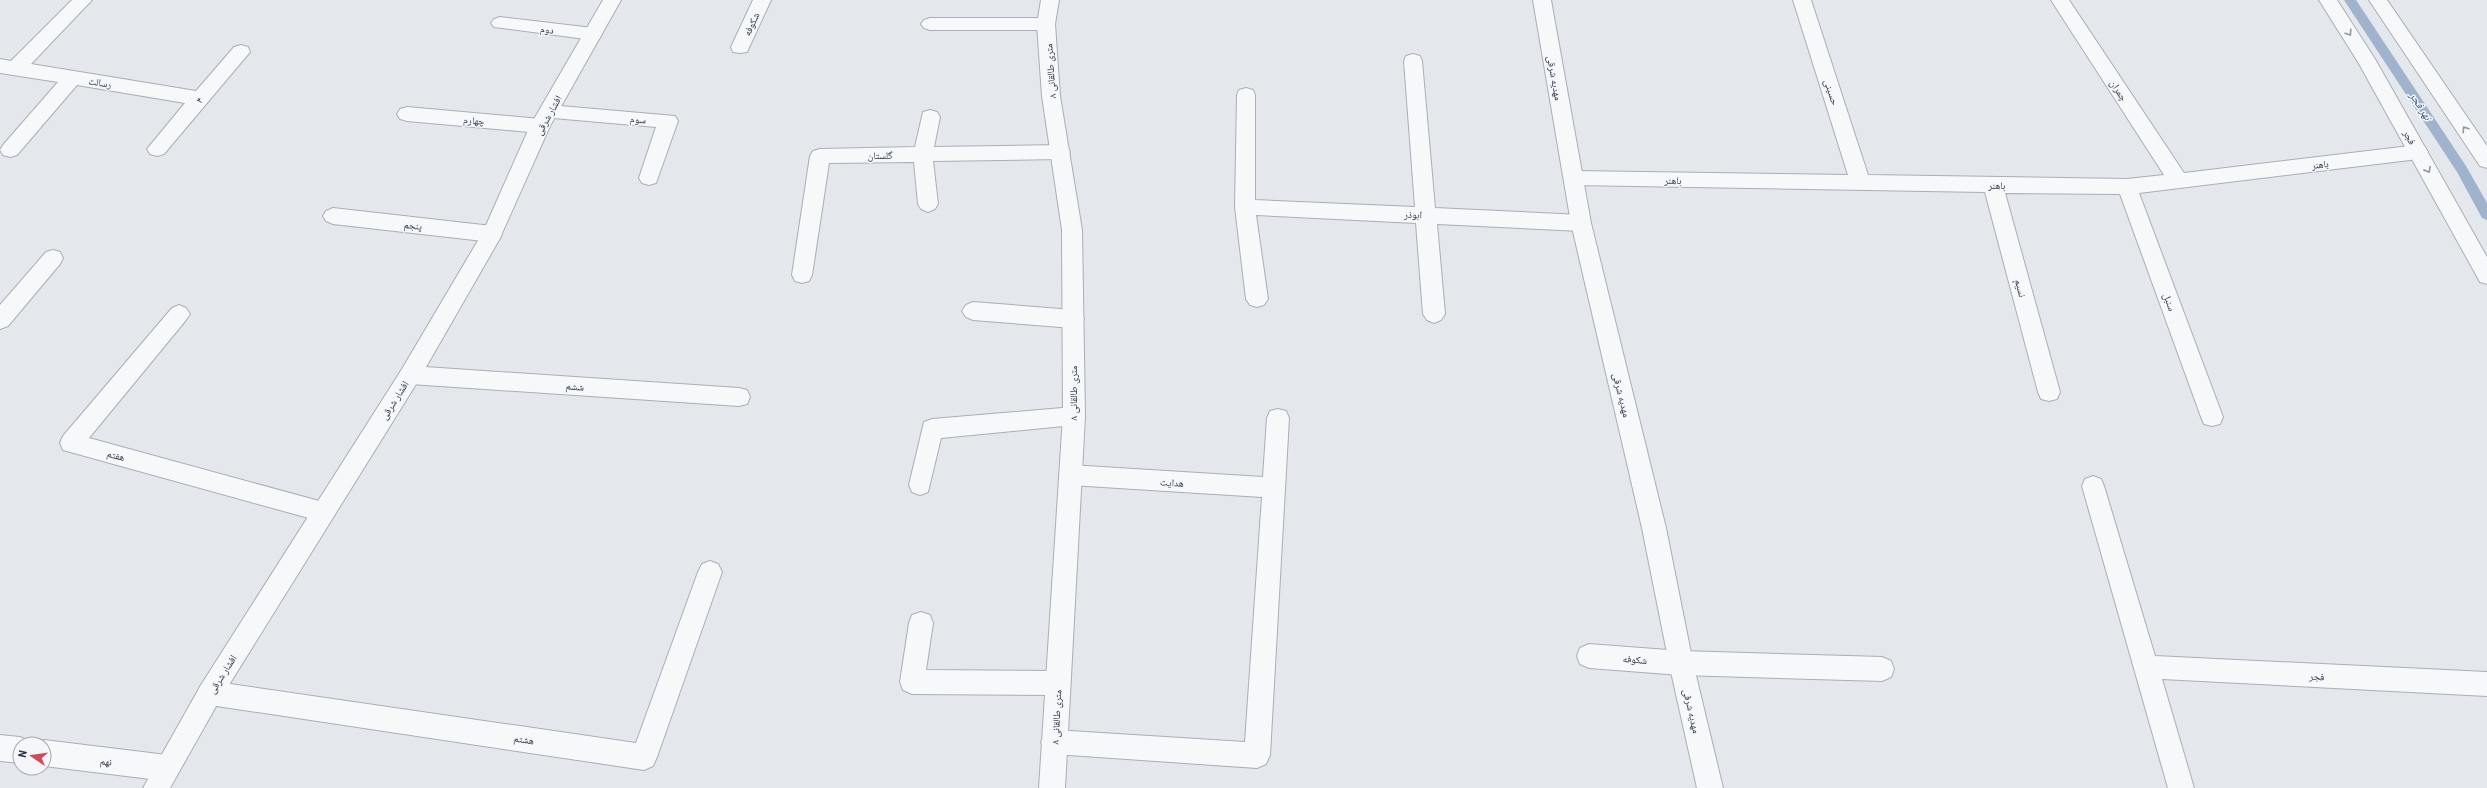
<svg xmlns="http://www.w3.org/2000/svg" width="2487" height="788" font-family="'Roboto Condensed','Noto Naskh Arabic',sans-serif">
<rect width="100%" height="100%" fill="#e4e7ec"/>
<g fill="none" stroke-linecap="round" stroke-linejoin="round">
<path fill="#9fb4cc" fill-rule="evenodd" d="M2344,0H2356L2466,166L2487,203V220L2482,218L2457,172Z"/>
<g stroke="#a9aeb7" stroke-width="2">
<path id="minor" d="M72,0H92L31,64L196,91L234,47L241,45L248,47L250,52L164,154L157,156L150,154L147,149L185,103L77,85L17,155L10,157L3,155L0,150L3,145L58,82L0,73V59L11,61Z
M753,0H771L747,52L740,53L733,52L731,47Z
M1793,0H1811L1868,175L2127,179L2164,175L2051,0H2069L2184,173L2418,145L2425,147L2428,152L2425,157L2418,159L2139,193L2223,417L2220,424L2212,426L2204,424L2201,417L2120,194L2005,193L2060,392L2057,399L2049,401L2041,399L2038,392L1985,192L1574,185L1567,183L1564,178L1567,173L1574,171L1848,175Z
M500,17L593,28L599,29L602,34L599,39L593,40L494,27L491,23L494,19Z
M930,18H1046L1052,20L1055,24L1052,28L1046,30H930L924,28L921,24L924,20Z
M1413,54L1420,56L1422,61L1435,208L1581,215L1588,217L1591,223L1588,229L1581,231L1437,224L1445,314L1441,320L1434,323L1427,320L1423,314L1416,223L1256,215L1268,299L1264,305L1257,307L1250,305L1246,299L1235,207L1237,95L1239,90L1246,88L1253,90L1255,95V200L1415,207L1404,61L1406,56Z
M549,105L675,116L678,121L656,183L649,185L642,183L639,178L656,127L542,117L539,112L542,107Z
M407,107L540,119L547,121L550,126L547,131L540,133L407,121L400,119L397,114L400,109Z
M930,110L937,112L940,117L934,147L1060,145L1067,147L1070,152L1067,157L1060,159L933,161L938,204L935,209L928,212L921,209L918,204L914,162L829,163L812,275L809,281L802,283L795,281L792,275L810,156L813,151L820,149L915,147L923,112Z
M333,208L492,226L499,228L502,234L499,240L492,242L333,224L326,221L323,216L326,211Z
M53,250L60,252L63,258L60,264L8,326L0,329V305L46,252Z
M973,302L1073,310L1081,313L1084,319L1081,325L1073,328L973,320L966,317L962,311L966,305Z
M179,305L186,308L190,314L186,320L89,438L323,502L331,505L335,512L331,519L323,522L63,450L60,443L63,436L172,308Z
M410,366L739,388L747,390L750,397L747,404L739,406L410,384L402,381L399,375L402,369Z
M1074,407L1082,409L1085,416L1082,423L1074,425L941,438L928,492L920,495L912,492L909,485L924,422L932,419Z
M1278,409L1286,411L1289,418L1270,755L1266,764L1257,768L1054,754L1045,751L1041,742L1045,733L1054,730L1245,742L1262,497L1070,485L1062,482L1059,475L1062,468L1070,465L1263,477L1267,418L1270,411Z
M2093,476L2101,479L2104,486L2155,656L2487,672V696L2162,679L2194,788H2168L2082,486L2085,479Z
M710,561L718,564L722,572L657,757L653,766L644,770L210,705L201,701L197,693L201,685L210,681L636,743L698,572L702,564Z
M921,612L930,615L933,623L926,670L1057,671L1066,675L1069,683L1066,691L1057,695L912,694L903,690L900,682L909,623L912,615Z
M1589,644L1681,651L1882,657L1891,661L1894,669L1891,677L1882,681L1681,675L1589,668L1580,664L1577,656L1580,648Z
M0,735L20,737L29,741L30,744H20V763L0,761Z
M44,740L167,755L176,759L180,768L176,777L167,781L44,766V744H35Z"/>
</g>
<g stroke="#a9aeb7" stroke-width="2">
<path id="tertiary" d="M603,0H621L550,126L499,240L418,381L219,701L170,788H143L201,685L402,369L483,232L530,126Z
M1041,0H1059L1055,24L1060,96L1082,230L1085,416L1065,788H1039L1063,416L1062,230L1042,96L1037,24Z
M1533,0H1551L1591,223L1666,528L1693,663L1723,788H1697L1669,663L1642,528L1571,223Z
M2319,0H2337L2375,59L2487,257V284L2480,282L2358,62Z
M2369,0H2387L2487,146V168L2480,166Z"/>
</g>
<use href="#minor" fill="#f7f8fa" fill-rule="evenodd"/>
<use href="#tertiary" fill="#f7f8fa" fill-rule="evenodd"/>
</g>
<defs><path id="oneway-chevron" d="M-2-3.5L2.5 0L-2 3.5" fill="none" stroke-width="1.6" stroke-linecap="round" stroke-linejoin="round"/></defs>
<g stroke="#9196a0">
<use href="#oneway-chevron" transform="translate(2349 33) rotate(57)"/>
<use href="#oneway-chevron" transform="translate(2465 129) rotate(-124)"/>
<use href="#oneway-chevron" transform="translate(2428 170) rotate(61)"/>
</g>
<g text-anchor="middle" stroke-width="3" stroke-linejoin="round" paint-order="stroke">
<g font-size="10" fill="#2b3445" stroke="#f4f6f9">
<text transform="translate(751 24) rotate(-65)" y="4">شکوفه</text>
<text transform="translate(547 29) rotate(6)" y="4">دوم</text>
<text transform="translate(1050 71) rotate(-94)" y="4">۸ متری طالقانی</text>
<text transform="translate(1555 78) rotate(80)" y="4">مهدیه شرقی</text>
<text transform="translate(100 82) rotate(9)" y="4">رسالت</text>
<text transform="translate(2119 90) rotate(57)" y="4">چمران</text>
<text transform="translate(1832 92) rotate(72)" y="4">حسینی</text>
<text transform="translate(199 100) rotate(-49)" y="4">۴</text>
<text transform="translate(548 115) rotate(-61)" y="4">افشار شرقی</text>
<text transform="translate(638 119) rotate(5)" y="4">سوم</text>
<text transform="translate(474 120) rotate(5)" y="4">چهارم</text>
<text transform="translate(2410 137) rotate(61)" y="4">فجر</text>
<text transform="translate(880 155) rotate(-1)" y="4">گلستان</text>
<text transform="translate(2320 164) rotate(-7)" y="4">باهنر</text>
<text transform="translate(1673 180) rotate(1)" y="4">باهنر</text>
<text transform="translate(1997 185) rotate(1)" y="4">باهنر</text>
<text transform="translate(1413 214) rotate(2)" y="4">ابوذر</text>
<text transform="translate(413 225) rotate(6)" y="4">پنجم</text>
<text transform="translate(2021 288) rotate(75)" y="4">نسیم</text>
<text transform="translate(2170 302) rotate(70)" y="4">سنبل</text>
<text transform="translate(575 386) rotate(4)" y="4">ششم</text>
<text transform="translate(1073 393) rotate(-90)" y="4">۸ متری طالقانی</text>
<text transform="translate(1622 395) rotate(76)" y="4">مهدیه شرقی</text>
<text transform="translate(394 400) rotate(-58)" y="4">افشار شرقی</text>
<text transform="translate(116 455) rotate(15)" y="4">هفتم</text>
<text transform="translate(1172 482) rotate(4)" y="4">هدایت</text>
<text transform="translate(1635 659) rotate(5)" y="4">شکوفه</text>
<text transform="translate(222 674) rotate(-58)" y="4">افشار شرقی</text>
<text transform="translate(2317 676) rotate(3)" y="4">فجر</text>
<text transform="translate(1692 711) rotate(77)" y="4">مهدیه شرقی</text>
<text transform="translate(1056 717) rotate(-87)" y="4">۸ متری طالقانی</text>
<text transform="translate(524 739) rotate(8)" y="4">هشتم</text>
<text transform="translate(106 761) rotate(7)" y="4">نهم</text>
</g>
<g font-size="11" font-style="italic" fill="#34527a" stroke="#f4f6f9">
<text transform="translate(2421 106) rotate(57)" y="4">نهر فجر</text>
</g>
</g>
<g transform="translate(32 756) rotate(283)"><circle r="19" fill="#f4f6f9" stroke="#a4a8b1"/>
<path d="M0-3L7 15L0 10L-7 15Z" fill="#d1495b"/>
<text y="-6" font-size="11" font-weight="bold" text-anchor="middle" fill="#2b3445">N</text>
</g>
</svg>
